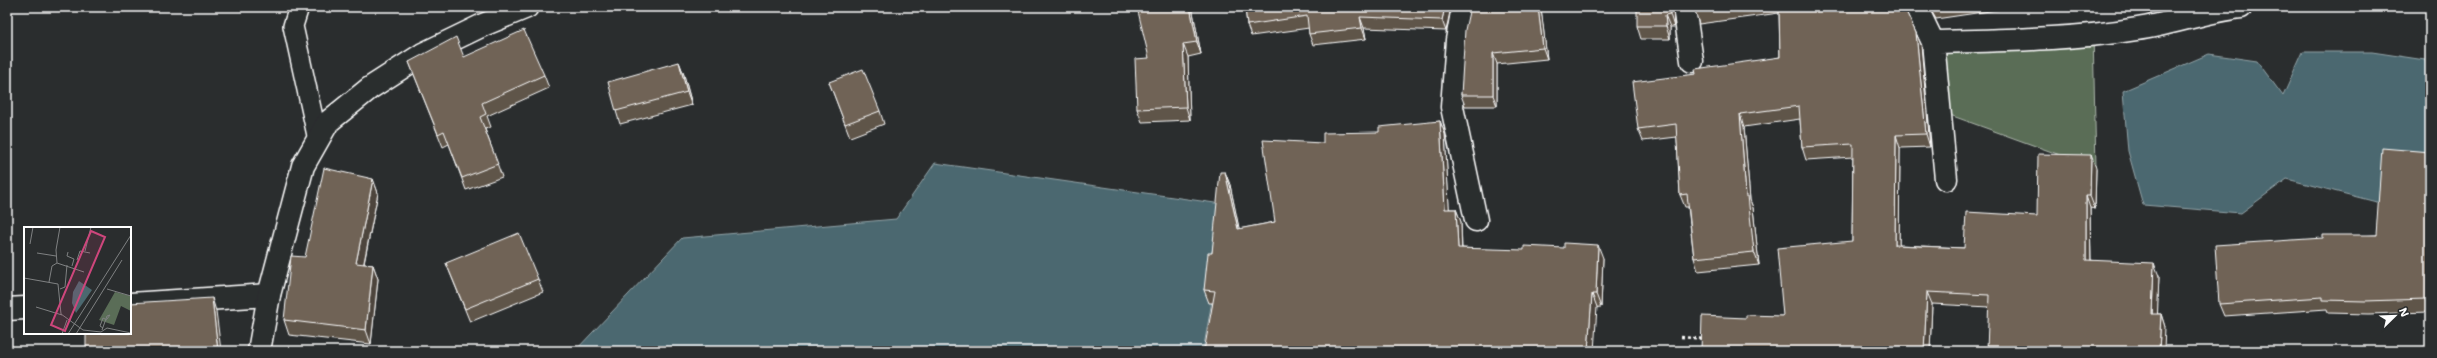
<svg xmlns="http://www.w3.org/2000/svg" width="2437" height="358" font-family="'Shantell Sans',sans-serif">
<rect width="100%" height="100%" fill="#2a2d2e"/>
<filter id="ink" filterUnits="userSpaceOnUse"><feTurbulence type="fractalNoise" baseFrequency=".025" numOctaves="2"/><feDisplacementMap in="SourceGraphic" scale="8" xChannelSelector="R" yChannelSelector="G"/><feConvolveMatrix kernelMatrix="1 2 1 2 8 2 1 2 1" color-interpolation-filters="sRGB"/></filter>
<g filter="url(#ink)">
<path fill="#5a6d57" stroke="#acb6ab" d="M2093,33L2096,168L1950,115L1938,45Z"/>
<path fill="#4b686f" stroke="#93a4a9" d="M2303,52H2372L2425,60L2430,74V176L2400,208L2287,179L2241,213L2143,205L2128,151L2123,91L2209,54L2257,61L2283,96Z
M935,163L1229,205L1203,351H575L682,238L896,219Z"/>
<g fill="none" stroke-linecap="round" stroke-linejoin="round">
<g stroke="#fff" stroke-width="22">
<path id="service" d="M299,7L293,26L318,140"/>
</g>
<g stroke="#fff" stroke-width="25">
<path id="minor" d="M1463,7L1457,40L1452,107L1476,220
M1684,7L1692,61
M1916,7L1933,42L1946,179
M1933,42C2001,40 2070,40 2137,29C2172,24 2206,11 2241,7
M130,304L269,295
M7,309L25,308"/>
</g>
<g stroke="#fff" stroke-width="25">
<path id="secondary" d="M259,351L269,295L303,166L328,122L370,88L423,54L483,25L527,7"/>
</g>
<path stroke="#fff" stroke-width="2.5" stroke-dasharray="3 3" stroke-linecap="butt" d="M1681,337L1705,339"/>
<use href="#service" stroke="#2a2d2e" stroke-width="19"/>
<use href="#minor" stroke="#2a2d2e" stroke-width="22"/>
<use href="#secondary" stroke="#2a2d2e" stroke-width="22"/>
</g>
<path fill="#5f554a" stroke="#fff" d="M1192,7L1201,54L1188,57L1190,120L1142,122L1137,109Z
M1245,7H1451L1446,31L1364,28L1366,39L1313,45L1309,34V28L1251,36L1247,25Z
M1470,7H1561L1541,8L1547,59L1497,64V106H1465L1461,95Z
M1673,7L1674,27H1670V39H1641L1637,26Z
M1694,7H1905V9L1916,33L1921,45L1930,147L1900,148L1899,245L1964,248L2037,216L2096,168L2095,209L2090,208L2091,260L2159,276L2157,314H2161L2165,327L1989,307L1932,304L1930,351H1701L1746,318L1783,316L1852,241L1853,157L1806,160L1802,147L1800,119L1744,127L1750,200L1753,208L1759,265L1698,271L1694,258L1688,207H1685L1680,195L1677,137L1643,141L1638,129L1696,74L1780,57L1779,13L1699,24Z
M1929,7H2003V9L1936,19Z
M464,57L544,75L549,88L487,116L491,127L485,129L502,177L466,190L449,144L443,147L409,62Z
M679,62L684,75L692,105L620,124L616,111Z
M829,82L880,111L884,124L850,137Z
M1440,121L1445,134L1449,209H1456L1461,222L1462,248L1603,258L1601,307L1206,345L1213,303H1209L1204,290L1212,253L1225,172L1230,185L1239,229L1275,222L1379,132Z
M2430,152V317L2428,312L2369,314L2328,313L2327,309L2224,316L2219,304L2323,238L2376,235Z
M373,179L378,193L364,264L373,265L378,279L371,344L289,335L284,320L305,257Z
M446,263L538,279L543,292L470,322Z"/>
<path fill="#4e453c" stroke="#fff" d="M1190,7H1192L1201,54L1197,42Z
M1445,7H1451L1446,31L1442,20Z
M1538,7H1541V8L1547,59L1543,48Z
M1669,7H1673L1674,27L1670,14Z
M1665,15L1670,27V39L1666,26Z
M1360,17L1364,28L1366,39L1362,28Z
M1916,33L1921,45L1930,147L1926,134Z
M1183,44L1188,57L1190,120L1186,107Z
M1493,53L1497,64V106L1493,95Z
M679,62L684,75L692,105L687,92Z
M1740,114L1744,127L1750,200L1753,208L1759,265L1754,252L1746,196Z
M1440,121L1445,134L1450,222L1445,209Z
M1896,135L1900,148L1899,257L1895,245Z
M2091,155L2096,168L2095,209L2090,196Z
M1225,172L1230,185L1242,242L1238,229Z
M373,179L378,193L361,277L356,263Z
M2086,196L2090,208L2091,272L2086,260Z
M1456,209L1461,222L1462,261L1458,248Z
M1598,245L1603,258L1601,307L1596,294Z
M2154,263L2159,276L2157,326L2152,314Z
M373,265L378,279L371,344L366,330Z
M1927,292L1932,304L1930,351H1924Z
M1592,294L1597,307L1594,351H1588Z
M212,298L216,311L221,351H218Z
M2161,314L2165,327L2164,351H2159Z"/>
<path fill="#6f6356" stroke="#fff" d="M1137,7H1190L1197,42L1183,44L1186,107L1137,109L1135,59L1149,58Z
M1245,7H1445L1442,20L1360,17L1362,28L1309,34L1307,16L1247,25Z
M1470,7H1538L1543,48L1493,53V95H1461L1465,30Z
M1637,7H1669L1670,14L1665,15L1666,26H1637Z
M1694,7H1728L1695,12Z
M1779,7H1904L1916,33L1926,134L1896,135L1895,245L1964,248L1966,212L2037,216L2038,154L2091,155L2090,196H2086V260L2154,263L2152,314H2161L2159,351H1987L1989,295L1927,292L1924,351H1701L1702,316L1746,318V315L1783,316L1777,248L1852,241L1853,144L1802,147L1799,106L1740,114L1746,196H1748L1754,252L1694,258L1687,194L1680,195L1676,124L1638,129L1632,82L1696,74L1695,69L1780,57Z
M524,30L544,75L482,103L486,114L480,117L498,164L462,178L444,131L438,134L409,62L456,37L464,57Z
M679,62L687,92L616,111L608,82Z
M863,69L880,111L845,124L829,82Z
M1440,121L1445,209H1456L1458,248L1524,250V246L1564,248V243L1598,245L1596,294H1592L1588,351H1204L1215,291L1204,290L1208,253H1212L1220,172H1225L1238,229L1275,222L1263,140L1323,143V133L1379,132V127Z
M2382,148L2430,152V308H2427L2426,299L2365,301L2323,300V297L2219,304L2215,245L2323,238V235H2376Z
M324,168L373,179L356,263L373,265L366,330L284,320L291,256L305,257Z
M519,233L538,279L465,309L446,263Z
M212,298L218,351H86V333H130V303Z"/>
</g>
<g transform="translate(24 227)">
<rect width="107" height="107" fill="#2a2d2e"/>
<path d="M91,65L107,69V84L97,79L90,98L75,93Z" fill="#5a6d57"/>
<path d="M55,54L68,63L52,86L48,76L49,65Z" fill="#4b686f"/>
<path fill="none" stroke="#7f8182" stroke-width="1" d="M6,17L9,0M61,24L67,0M44,25L43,29L50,32L48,39M13,26L32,29M53,33L56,24L66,26M33,36L60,45M0,51L34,57L37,87L59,103L77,105L83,101L107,106M25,55L28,39L33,36L32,23L36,0M36,62L41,60L43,38M83,62L107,69M12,80L38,88M79,101L76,99L79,91L83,93M78,103L83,89L86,88L83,92M38,107L43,93M44,107L107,8M52,107L98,33"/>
<path fill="#ce467c" fill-opacity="0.15" stroke="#ce467c" stroke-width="2" d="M67,4L81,10L41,104L27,98Z"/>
<rect width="107" height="107" fill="none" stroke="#fff" stroke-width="2"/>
</g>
<rect width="2437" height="358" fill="none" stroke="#2a2d2e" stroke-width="24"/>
<rect x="12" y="12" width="2413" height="334" fill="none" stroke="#fff" stroke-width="1.5" filter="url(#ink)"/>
<g transform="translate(2395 316) rotate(67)" stroke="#2a2d2e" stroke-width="3" paint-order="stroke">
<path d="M0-3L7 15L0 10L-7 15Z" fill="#ffffff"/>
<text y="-6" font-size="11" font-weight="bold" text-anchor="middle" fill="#ffffff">N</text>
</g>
</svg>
